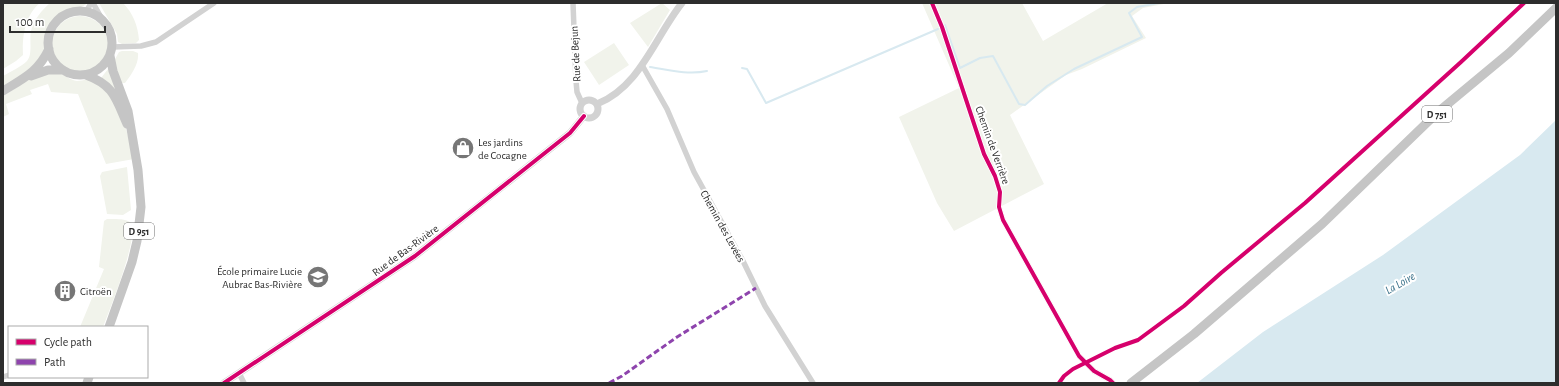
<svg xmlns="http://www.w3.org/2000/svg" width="1559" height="386" font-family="'Alegreya Sans',sans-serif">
<rect width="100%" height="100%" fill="#fff"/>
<path fill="#f1f3eb" d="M3,3H40C25,15 22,37 23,55L16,61L3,69Z
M50,3H87C80,11 65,8 57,17C51,24 45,32 45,42C45,46 46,48 45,51C38,68 18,77 3,87V76C10,72 21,67 27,61C33,54 29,40 31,31C34,19 42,10 50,3Z
M99,3H123C133,13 138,26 139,40L136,43L122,44L118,42L117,34Z
M662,3L670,10L648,47L630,23Z
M922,3H1022L1043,41L1108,3H1169L1143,8L1132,16L1146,38L1082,69L1066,75L1010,115L1044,184L954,231L937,203L899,117L959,88Z
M52 44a28 28 0 1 1 56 0a28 28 0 1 1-56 0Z
M614,43L629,65L599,85L584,62Z
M122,51H133L138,53C139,64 132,74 125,83H121L114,61L119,52Z
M108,69L120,95L101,78Z
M48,73C51,73 57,72 60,73C66,76 70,80 77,81C81,81 85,79 89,80C118,86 128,135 134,159L106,164L78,94L51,92L48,84L30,90L32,94L6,104L9,114L3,117V96L30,79Z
M127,167L131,210L123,215L107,214L100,176L102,172Z
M107,219C113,219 127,218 131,223C140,234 109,312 103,327H80L104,269L99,267L104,221Z"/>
<path fill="#d8e9f0" d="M1556,120V383H1197L1263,332L1383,255L1520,155Z"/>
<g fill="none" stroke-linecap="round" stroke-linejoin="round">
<path stroke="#d8e9f0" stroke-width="2" d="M945,25L960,68L980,58L993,56L1019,104L1025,105L1047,86L1074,69L1142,37L1129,13L1137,7L1159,3
M650,67C669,70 688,75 707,71
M742,68L747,69L766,103L938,29"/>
<path stroke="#d2d2d2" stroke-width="5.5" d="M93,3L102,19
M573,3L576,81L577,92L582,103
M932,3L942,27L984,154L995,176L1000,192L999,207L1003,220L1079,356L1094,371L1110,380L1113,383
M86,12L91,3
M113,47L141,46L156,42L214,3
M642,65L667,109L694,172L743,261L765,306L813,383
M239,373L244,383
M3,377L9,375"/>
<path stroke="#d2d2d2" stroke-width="7" d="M580 109a9 9 0 1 1 18 0a9 9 0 1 1-18 0Z
M597,104C640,87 655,37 682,3
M224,383L415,256L570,133L584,116"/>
<path stroke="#c5c5c5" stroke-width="9" d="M48 43a32 32 0 1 1 64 0a32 32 0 1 1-64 0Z
M86,75C114,85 116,99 127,124
M31,76L48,70H63
M3,91C24,78 38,72 49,49
M109,327L132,262L137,241L141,207L138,170L128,111L113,71L110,56
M87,383L89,377
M1131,383L1194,334L1322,224L1438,112L1509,53L1556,8"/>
<path stroke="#8e44ad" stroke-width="3" stroke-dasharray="6 3" stroke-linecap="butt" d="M609,383L622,376L677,337L756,288"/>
<g stroke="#fff" stroke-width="6">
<path id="cycleway" d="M932,3L942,27L984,154L995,176L1000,192L999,207L1003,220L1079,356L1094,371L1110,380L1113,383
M224,383L415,256L570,133L584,116
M1059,383L1064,376L1073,369L1115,348L1138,340L1184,306L1221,273L1305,203L1461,62L1524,3"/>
</g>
<use href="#cycleway" stroke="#d6006c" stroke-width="4"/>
</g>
<defs>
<g id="shop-disc" transform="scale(1.15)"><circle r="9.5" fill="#767676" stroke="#fff"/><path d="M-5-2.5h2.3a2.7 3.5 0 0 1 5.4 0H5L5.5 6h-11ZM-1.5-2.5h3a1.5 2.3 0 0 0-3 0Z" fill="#fff"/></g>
<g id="school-disc" transform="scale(1.15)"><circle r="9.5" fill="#767676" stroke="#fff"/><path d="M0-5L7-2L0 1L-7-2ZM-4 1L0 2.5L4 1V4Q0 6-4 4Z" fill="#fff"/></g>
<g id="building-disc" transform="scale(1.15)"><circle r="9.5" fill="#767676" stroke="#fff"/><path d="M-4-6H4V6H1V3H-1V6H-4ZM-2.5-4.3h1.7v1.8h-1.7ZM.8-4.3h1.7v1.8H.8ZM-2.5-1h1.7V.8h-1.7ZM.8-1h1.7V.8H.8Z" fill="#fff"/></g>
</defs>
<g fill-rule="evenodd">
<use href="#shop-disc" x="463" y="148"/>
<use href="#school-disc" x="318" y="277"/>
<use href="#building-disc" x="65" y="291"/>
</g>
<g text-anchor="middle" stroke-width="4" stroke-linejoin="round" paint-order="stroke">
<g fill="#fff" stroke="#6c6c6c" stroke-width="1">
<rect x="1422" y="106" width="30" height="16" rx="3"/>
<rect x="124" y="223" width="30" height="16" rx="3"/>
</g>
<g font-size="10" font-weight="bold" fill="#2d2d2d">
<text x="1437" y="118">D 751</text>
<text x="139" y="235">D 951</text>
</g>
<g font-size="11" fill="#2d2d2d" stroke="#fff">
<text transform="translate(575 54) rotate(-93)" y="4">Rue de Bejun</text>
<text transform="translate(993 145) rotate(70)" y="4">Chemin de Verrière</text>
<text transform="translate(723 226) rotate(61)" y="4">Chemin des Levées</text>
<text transform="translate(405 250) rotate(-36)" y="4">Rue de Bas-Rivière</text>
</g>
<g font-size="11" fill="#2d2d2d" stroke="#fff" text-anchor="start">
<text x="478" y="146">Les jardins<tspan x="478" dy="13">de Cocagne</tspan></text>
<text x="302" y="275" text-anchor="end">École primaire Lucie<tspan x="302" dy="13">Aubrac Bas-Rivière</tspan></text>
<text x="80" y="295">Citroën</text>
</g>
<g font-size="12" font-style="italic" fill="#3e748c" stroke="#fff">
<text transform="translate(1400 283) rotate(-30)" y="4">La Loire</text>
</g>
</g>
<rect width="1559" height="386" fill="none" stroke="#2d2d2d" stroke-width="8"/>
<rect x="8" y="326" width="140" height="52" fill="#ffffff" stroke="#ababab"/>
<rect x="16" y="339" width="20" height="6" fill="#d6006c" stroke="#ababab"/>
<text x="44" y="346" font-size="12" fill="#2d2d2d">Cycle path</text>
<rect x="16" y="359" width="20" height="6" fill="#8e44ad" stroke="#ababab"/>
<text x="44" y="366" font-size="12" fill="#2d2d2d">Path</text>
<path d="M10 26v6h95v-6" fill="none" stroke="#2d2d2d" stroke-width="2"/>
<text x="16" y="26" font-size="12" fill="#2d2d2d" stroke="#ffffff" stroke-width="3" paint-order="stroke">100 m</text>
</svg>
